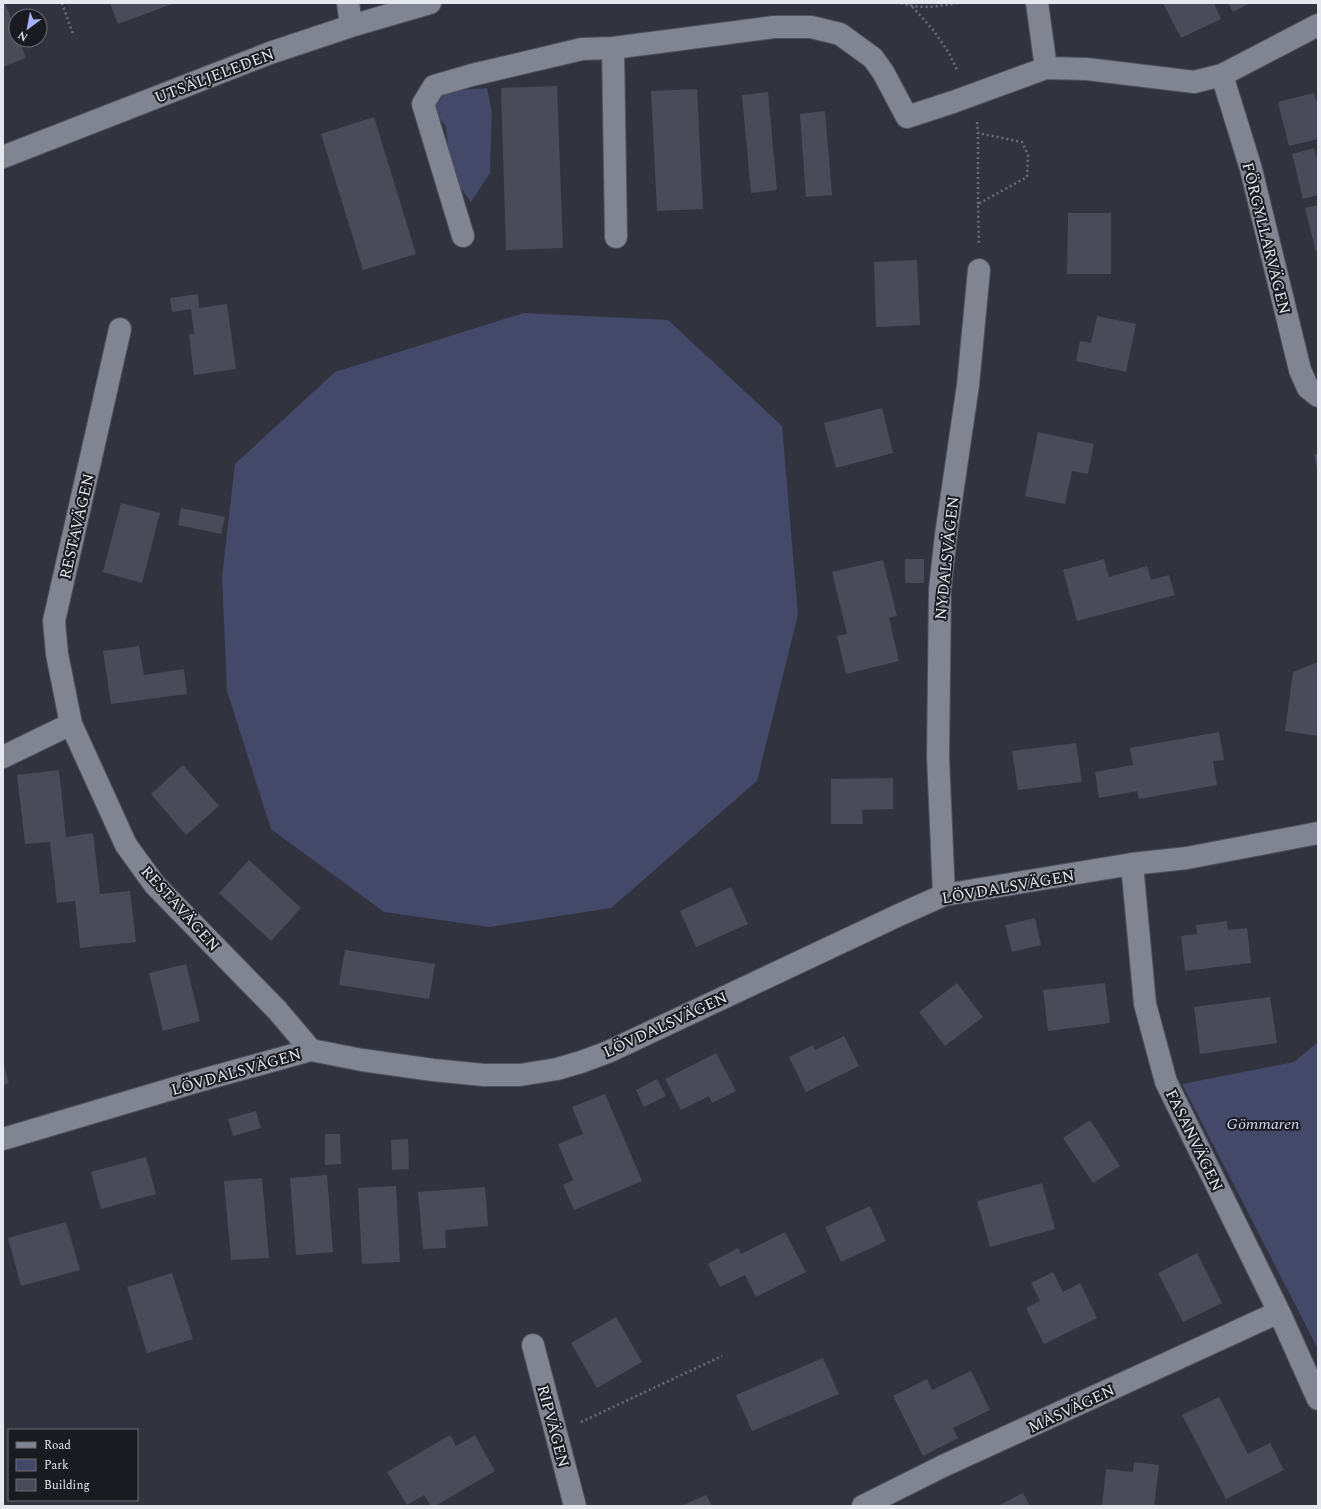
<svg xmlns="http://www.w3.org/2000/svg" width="1321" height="1509" font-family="Spectral,serif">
<rect width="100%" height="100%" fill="#31333f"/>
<path fill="#444969" d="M487,88L492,112L490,173L471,202L457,183L449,157L446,127L427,100L444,91Z
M524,313L668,320L782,426L798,614L757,781L611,908L489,927L384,912L271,829L227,691L222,577L235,464L335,372Z
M1318,1042V1349L1182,1084L1294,1062Z"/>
<path fill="#494c58" d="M3,3H5L16,31V40H19L26,58L3,67Z
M110,3H172V4L118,24Z
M1163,3H1214L1221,19L1181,38Z
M1228,3H1250L1233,12Z
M557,86L563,248L506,250L501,88Z
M697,89L703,209L657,211L651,91Z
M768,92L777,190L751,193L742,95Z
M1314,93L1318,106V139L1289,146L1278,102Z
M825,111L832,195L806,197L800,114Z
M374,117L416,254L363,270L321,134Z
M1314,148L1318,162V195L1303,199L1292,154Z
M1318,205V252H1316L1305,208Z
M1068,213H1111V274H1067Z
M917,260L920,325L876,327L874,262Z
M198,294L199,308L227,304L236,369L194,375L189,334H194L191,309L172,312L170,298Z
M1097,316L1136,324L1126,372L1076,361L1080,341L1091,343Z
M882,408L893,453L836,468L824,423Z
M1038,432L1094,444L1088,474L1072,471L1065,504L1025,496Z
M1314,454H1318V469H1317Z
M121,503L160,513L142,583L103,572Z
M181,508L225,517L221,534L178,525Z
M905,559H924V583H905Z
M1104,559L1109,577L1147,566L1151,580L1169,575L1175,595L1077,621L1063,570Z
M883,560L897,616L889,618L899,661L846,674L837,636L847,634L832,572Z
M139,646L144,675L184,669L187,694L111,704L103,651Z
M1318,662V736L1285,731L1293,672Z
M1219,732L1224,760L1213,761L1217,785L1139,799L1137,791L1099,798L1095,772L1133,765L1130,748Z
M1076,743L1082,782L1018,790L1012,751Z
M183,765L219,806L186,835L151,794Z
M59,770L66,837L93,833L100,894L130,891L136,942L80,948L75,901L57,903L50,842L25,844L17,775Z
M893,778V809L862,810L863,824H831V779Z
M249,860L301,908L271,941L219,893Z
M731,887L748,924L696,947L680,911Z
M1035,918L1041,945L1012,952L1005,925Z
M1227,921L1228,930L1247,928L1251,963L1185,971L1181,936L1197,934L1196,925Z
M345,950L435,964L429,999L339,985Z
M186,964L200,1021L163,1031L149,973Z
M957,983L983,1017L945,1046L919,1012Z
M1105,983L1110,1023L1048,1031L1043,990Z
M1270,997L1277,1043L1200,1054L1194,1007Z
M844,1036L859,1066L806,1092L789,1057L813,1045L815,1050Z
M716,1053L736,1091L712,1103L709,1096L681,1110L665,1079Z
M3,1062L9,1083L3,1085Z
M657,1079L666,1096L644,1107L636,1090Z
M605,1094L642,1181L574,1210L563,1185L573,1180L558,1144L583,1134L572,1107Z
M256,1111L261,1128L233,1136L228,1119Z
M1090,1120L1120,1166L1093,1183L1063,1138Z
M325,1134H340L341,1164L325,1165Z
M408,1139L409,1169L392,1170L391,1140Z
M146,1157L156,1194L101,1209L91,1172Z
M327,1175L333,1252L296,1255L290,1178Z
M262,1178L269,1258L231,1260L224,1181Z
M1042,1183L1055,1229L990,1247L977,1201Z
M396,1186L400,1262L362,1264L358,1188Z
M485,1187L488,1226L445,1230L446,1248L423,1249L418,1192Z
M870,1206L886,1241L841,1262L825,1227Z
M66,1222L80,1270L21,1286L8,1238Z
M785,1232L806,1272L756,1297L745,1275L720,1287L708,1264L738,1248L741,1254Z
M1197,1253L1222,1303L1183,1322L1158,1273Z
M1053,1272L1063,1292L1080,1283L1097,1318L1044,1344L1026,1308L1040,1301L1031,1283Z
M172,1273L193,1339L147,1353L127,1287Z
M616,1317L642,1362L597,1388L571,1343Z
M823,1358L839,1394L752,1431L736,1395Z
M971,1371L990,1410L953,1428L958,1438L923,1456L893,1396L927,1379L932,1390Z
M1219,1397L1248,1454L1270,1443L1284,1470L1226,1499L1182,1415Z
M450,1435L456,1446L475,1435L495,1471L435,1506H431L424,1495L407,1505L387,1472Z
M1134,1462L1159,1465L1154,1506H1102L1106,1469L1133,1472Z
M1023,1493L1030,1506H998Z
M706,1495L712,1506H681Z"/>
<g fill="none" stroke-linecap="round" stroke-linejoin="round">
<g stroke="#4e505a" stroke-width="24">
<path id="minor" d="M348,3L351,26
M1037,3L1046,68
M613,48L616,237
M1222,75L1251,169L1300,370L1308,388L1318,396
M3,157L270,53L351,26L430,3
M463,236L423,104L434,86L472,75L582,49L613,48L774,27H811L840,34L873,58L883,72L907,117L953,102L1046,68L1087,69L1194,82L1222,75L1318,25
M120,329L54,621L57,654L71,724L126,845L155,885L277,1010L311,1050
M3,757L71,724
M1132,864L1145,1004L1166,1082L1279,1312L1318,1399
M944,895L938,757L940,589L946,535L968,385L979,270
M3,1139L195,1082L311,1050L362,1060L433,1070L484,1075H520L557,1069L581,1062L608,1052L899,915L944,895L1132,864L1187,858L1318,833
M533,1345L575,1506
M863,1506L943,1466L1279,1312"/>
</g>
<path stroke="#6b6d77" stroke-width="2.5" stroke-dasharray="2 3" stroke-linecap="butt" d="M62,3L73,34
M901,3C918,9 939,7 957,3
M909,3L934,31L949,53L958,72
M977,122L978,133L1022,142L1028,155L1027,177L978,204L979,245
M978,204V133
M581,1422L722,1356"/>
<use href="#minor" stroke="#818491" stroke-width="22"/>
</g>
<g text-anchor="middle" stroke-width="4" stroke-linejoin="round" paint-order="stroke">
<g font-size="16" fill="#e6e8ef" stroke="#1a1b20">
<text transform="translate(214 75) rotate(-21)" y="6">UTSÄLJELEDEN</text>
<text transform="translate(1267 238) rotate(76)" y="6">FÖRGYLLARVÄGEN</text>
<text transform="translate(76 526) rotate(-77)" y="6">RESTAVÄGEN</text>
<text transform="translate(946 558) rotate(-84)" y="6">NYDALSVÄGEN</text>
<text transform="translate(1008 886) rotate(-10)" y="6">LÖVDALSVÄGEN</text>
<text transform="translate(181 908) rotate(48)" y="6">RESTAVÄGEN</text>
<text transform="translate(665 1024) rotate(-25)" y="6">LÖVDALSVÄGEN</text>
<text transform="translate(236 1071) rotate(-16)" y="6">LÖVDALSVÄGEN</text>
<text transform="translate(1195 1140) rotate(64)" y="6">FASANVÄGEN</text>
<text transform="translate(1071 1408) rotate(-25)" y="6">MÅSVÄGEN</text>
<text transform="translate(554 1426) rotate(75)" y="6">RIPVÄGEN</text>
</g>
<g font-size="16" font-style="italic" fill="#d5dcf8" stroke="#1a1b20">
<text x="1263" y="1129">Gömmaren</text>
</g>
</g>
<rect width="1321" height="1509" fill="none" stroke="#e6e8ef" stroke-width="8"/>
<rect x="8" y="1429" width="130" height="72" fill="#1a1b20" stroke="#6c6d73"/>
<rect x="16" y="1442" width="20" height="6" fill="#818491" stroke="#6c6d73"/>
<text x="44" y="1449" font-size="12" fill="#e6e8ef">Road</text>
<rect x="16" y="1459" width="20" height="12" fill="#444969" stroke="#6c6d73"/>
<text x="44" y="1469" font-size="12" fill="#e6e8ef">Park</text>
<rect x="16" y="1479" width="20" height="12" fill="#494c58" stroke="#6c6d73"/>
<text x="44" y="1489" font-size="12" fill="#e6e8ef">Building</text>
<g transform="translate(28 28) rotate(212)"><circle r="19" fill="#1a1b20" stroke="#6c6d73"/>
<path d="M0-3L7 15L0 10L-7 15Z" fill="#a4b2fc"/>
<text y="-6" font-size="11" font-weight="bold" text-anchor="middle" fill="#e6e8ef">N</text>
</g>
</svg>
